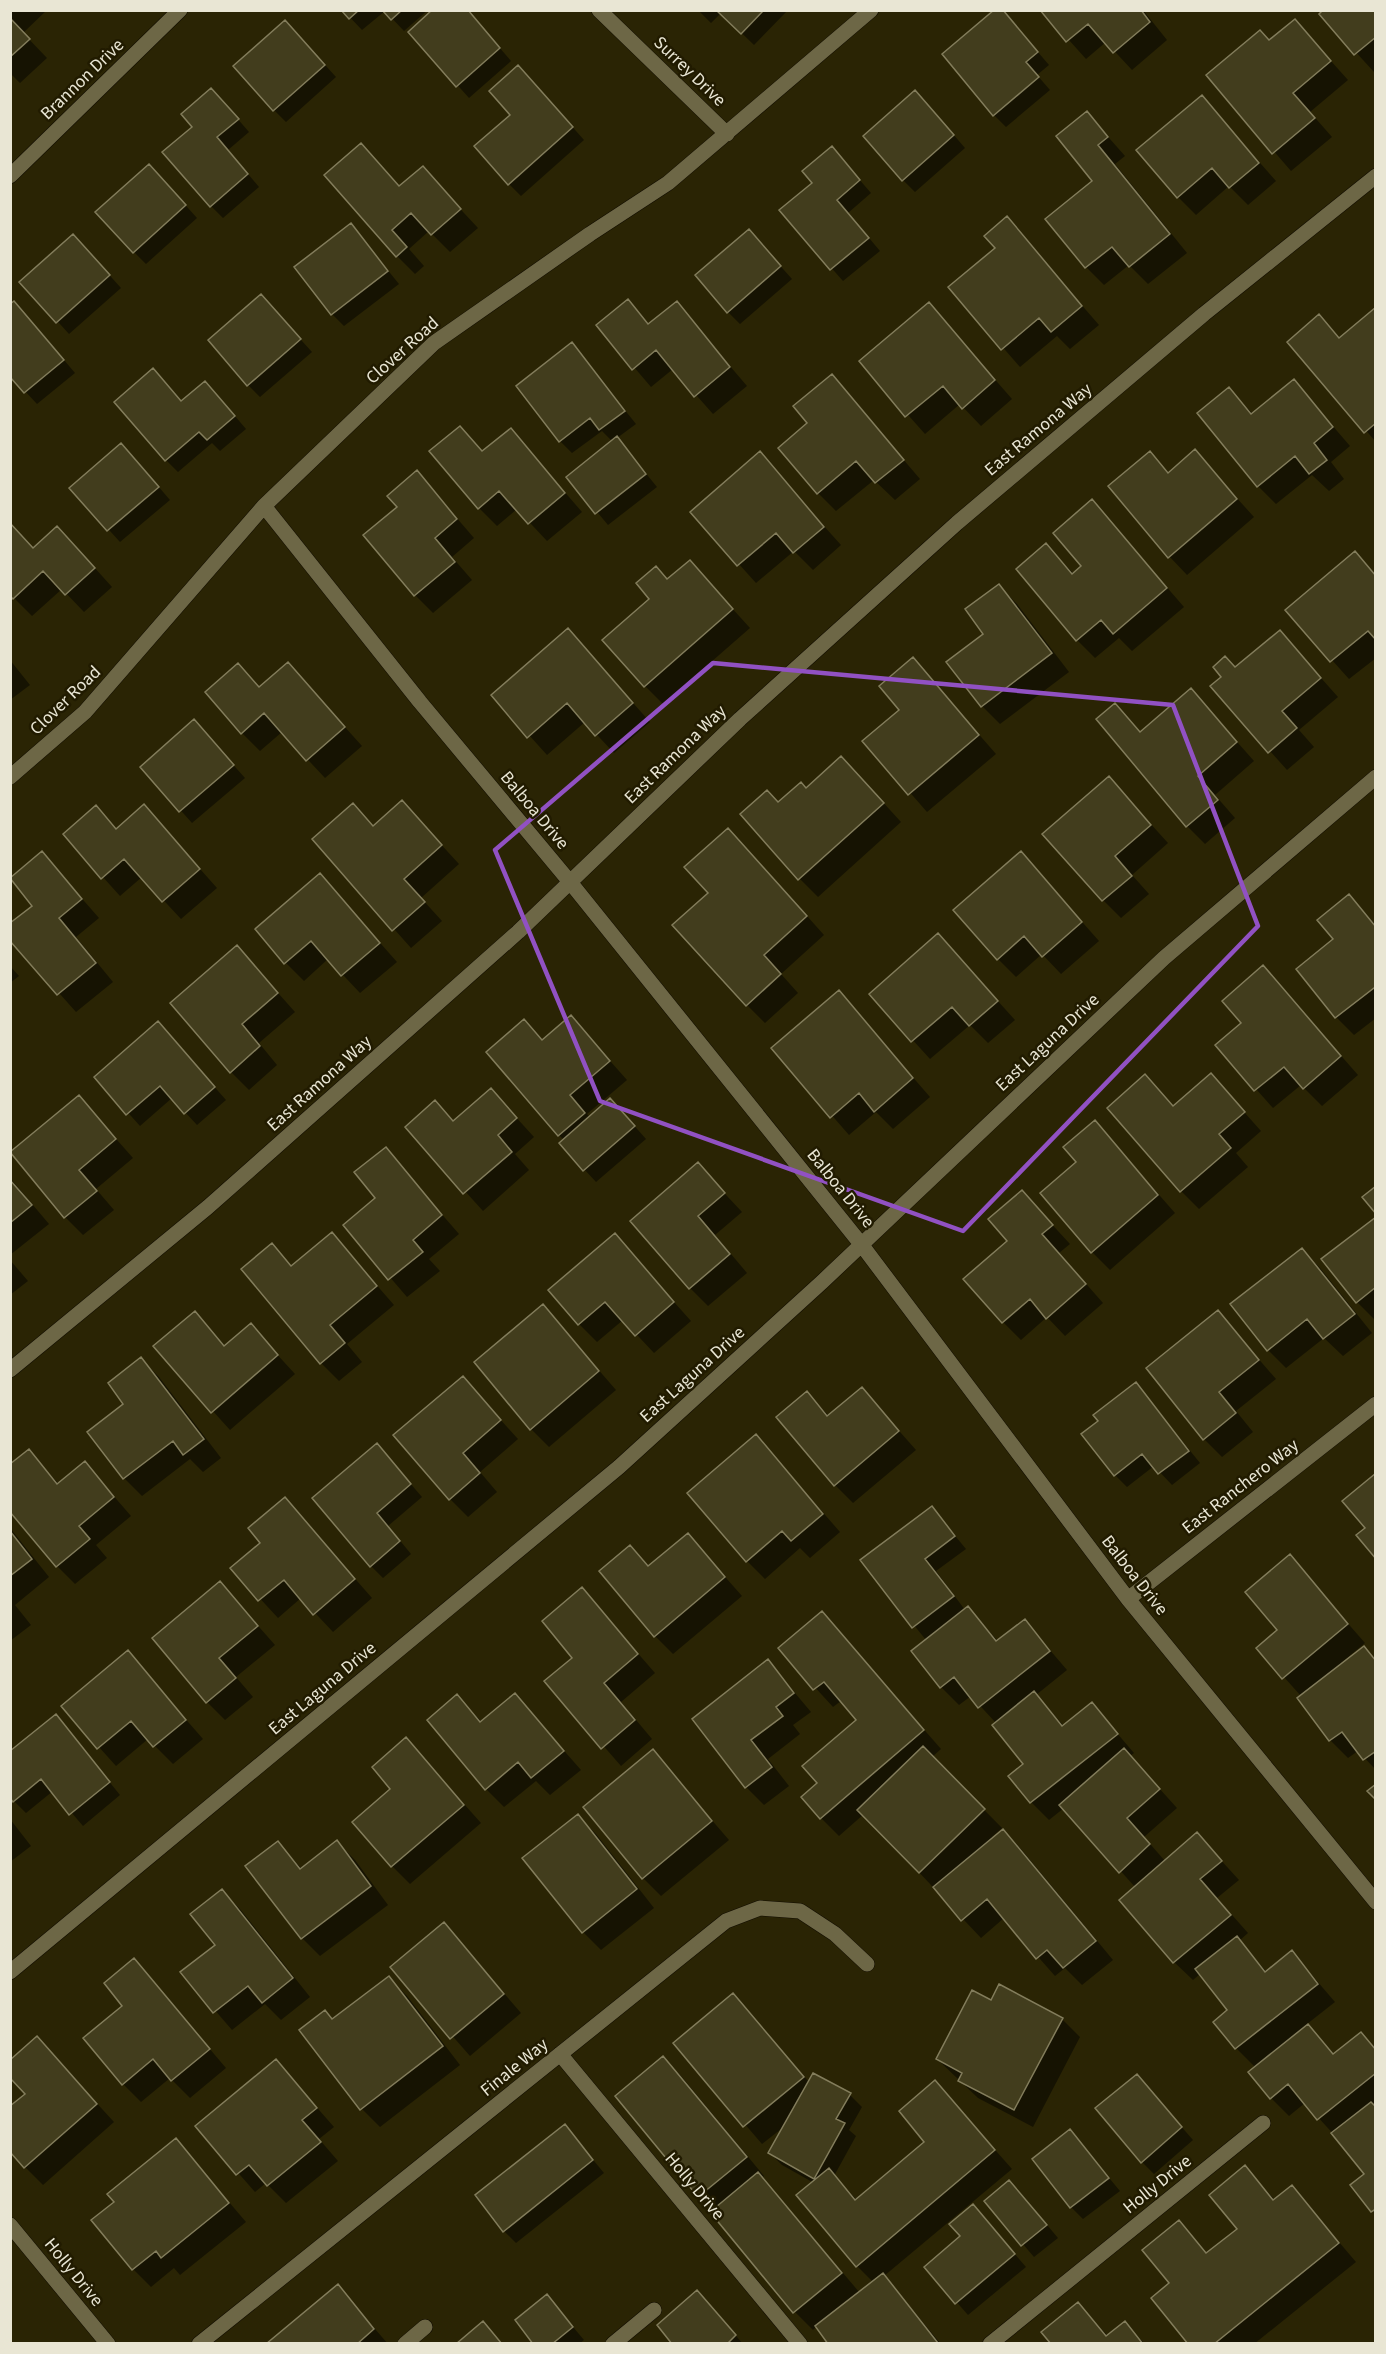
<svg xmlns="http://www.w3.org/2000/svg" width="1386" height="2354" font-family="'Source Sans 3',sans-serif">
<rect width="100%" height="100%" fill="#2a2404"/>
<path fill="#0007" d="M10,10H47L23,33L47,58L20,83L10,73Z
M343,10H428L404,31L385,11L362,30Z
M467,10L511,61L469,98L410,32Z
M698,10H788L754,45L721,13L711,23Z
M1002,10L1049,65L1037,75L1050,90L1006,127L994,115Z
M1042,10H1143L1167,40L1132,70L1106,42L1086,59Z
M1376,10V70L1374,72L1321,14Z
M1295,21L1348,80L1310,112L1332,137L1291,171L1208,75L1270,42Z
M297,34L336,77L286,122L274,110Z
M530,79L584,140L521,196L509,184L513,115Z
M1202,97L1276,181L1248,205L1229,186L1196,215L1178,197Z
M223,102L249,132L228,150L259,187L223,218L211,206L194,127Z
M927,104L965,148L915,192L903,180Z
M1087,113L1125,156L1115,164L1187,253L1148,284L1129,265L1104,285L1086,267L1094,181Z
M361,145L400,187L422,168L478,228L450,252L429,231L409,249L424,266L415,274L397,256Z
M832,148L871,193L848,213L880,251L843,281L781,211L815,183Z
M161,178L197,218L146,264L134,252Z
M1006,218L1099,325L1070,349L1057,336L1020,367L950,287L997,249Z
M351,225L399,284L344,326L332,314Z
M749,231L792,279L740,324L728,312Z
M85,248L121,288L69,334L22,282Z
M261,296L312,352L260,397L248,385Z
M628,301L650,325L676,303L747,386L713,414L673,369L651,387L598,325Z
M929,304L1012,399L981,426L960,404L925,434L861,362Z
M1376,309V442L1289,342L1319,316L1340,339Z
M26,315L75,373L37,404L10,375Z
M572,344L636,424L617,438L657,487L608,525L568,477L613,442L602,431L572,453L560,441Z
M832,376L920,479L895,500L874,480L836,511L818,493Z
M1294,381L1350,446L1331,462L1344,479L1329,491L1312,475L1276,504L1258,486L1199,414L1229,389L1253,414Z
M164,382L182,402L217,395L246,429L220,451L212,443L178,472L166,460Z
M460,428L483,452L511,430L582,512L547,541L517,509L497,526L479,508Z
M1195,452L1254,517L1187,575L1169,556L1150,453L1170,474Z
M759,454L841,545L813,570L794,551L756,583L692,512Z
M133,457L170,500L120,542L71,488Z
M417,472L474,538L452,557L472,580L433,613L415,595L399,508Z
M1092,501L1184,607L1132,651L1119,638L1095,658L1077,640L1046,545L1074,574L1083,567Z
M10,523L34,549L75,546L112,587L84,612L62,589L32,616L10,594Z
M1355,553L1376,575V658L1349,679L1287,610Z
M690,562L750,628L663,704L645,686L651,599Z
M999,586L1017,604L1069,672L1000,724L982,706L986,634Z
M568,630L650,722L614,753L585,722L547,755L493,695Z
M1280,632L1338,697L1299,730L1314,747L1287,770L1212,686Z
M913,659L996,754L927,812L865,741L901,710Z
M10,660L30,685L10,700Z
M288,664L362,746L325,778L282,732L260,751L242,733L238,665L260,688Z
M1191,690L1254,761L1215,795L1235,818L1205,844L1187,826L1115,705L1141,733Z
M194,721L245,778L192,823L142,767Z
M859,776L901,822L818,897L800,879L779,804L806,790Z
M1109,778L1168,843L1132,875L1149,894L1121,918L1103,900Z
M402,802L459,864L421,898L442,921L411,948L314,839L353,805L374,827Z
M144,806L217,888L181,919L142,877L120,896L65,835L95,808L117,830Z
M746,848L824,935L781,974L798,993L765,1023L747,1005L710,893Z
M42,853L99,918L76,937L113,982L76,1012L10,938L34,906L11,880Z
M1021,853L1099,941L1061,974L1042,954L1016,977L998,959Z
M320,875L397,962L360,993L328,959L304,981L286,963Z
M1349,896L1376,925V1018L1354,1035L1336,1017L1335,939Z
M938,935L1015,1020L988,1043L970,1025L930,1059L871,994Z
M237,947L295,1012L259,1043L277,1065L249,1090L231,1072Z
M10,966L19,976L10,983Z
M1263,967L1358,1075L1322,1106L1301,1085L1273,1108L1217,1045L1243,1023Z
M839,992L930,1097L893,1129L876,1112L849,1135L773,1048Z
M571,1017L627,1080L587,1114L590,1117L622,1112L646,1139L596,1182L561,1144L564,1140L559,1135L524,1021L543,1040Z
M158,1023L226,1100L197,1125L172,1098L140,1126L96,1077Z
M491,1090L534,1137L515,1154L529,1170L483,1211L407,1127L435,1102L455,1122Z
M1163,1094L1174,1107L1228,1094L1261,1131L1236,1153L1248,1167L1199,1209L1181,1191Z
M79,1097L133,1158L96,1189L114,1210L83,1235L65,1217Z
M1095,1122L1175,1213L1110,1270L1092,1252L1078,1162Z
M385,1149L459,1234L429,1259L440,1271L407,1297L345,1225L378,1198Z
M698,1165L742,1212L715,1235L747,1273L708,1306L690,1288Z
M10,1178L49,1224L10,1255Z
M1022,1192L1070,1244L1059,1253L1103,1303L1065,1336L1047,1317L1021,1340L1003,1322L1009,1241Z
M1376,1218V1319L1375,1320L1357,1302Z
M332,1234L394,1305L347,1344L362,1362L339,1381L321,1363L272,1245L293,1267Z
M614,1235L691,1321L654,1353L623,1320L597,1342L579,1324Z
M1302,1250L1320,1268L1372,1333L1343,1356L1324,1338L1286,1368L1268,1350L1233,1305Z
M10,1260L28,1281L10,1295Z
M543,1306L616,1390L549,1447L531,1429Z
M1218,1312L1276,1379L1236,1411L1253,1432L1222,1457L1204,1439Z
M195,1313L225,1346L250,1325L295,1374L230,1430L155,1347Z
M141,1359L159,1377L221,1458L203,1472L190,1459L142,1496L124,1478L125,1404Z
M463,1378L518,1439L480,1472L497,1492L468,1517L450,1499Z
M1136,1384L1200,1463L1172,1485L1154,1466L1127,1487L1115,1475Z
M862,1389L916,1450L853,1503L835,1485L807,1393L829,1416Z
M756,1436L840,1532L810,1558L800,1548L765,1579L747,1561Z
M377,1445L422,1497L388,1526L411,1554L383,1578L371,1566Z
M28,1451L59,1484L85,1463L131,1516L96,1545L107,1558L75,1584L57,1566Z
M285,1499L372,1598L333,1632L301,1598L278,1618L232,1568L262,1543Z
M932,1508L966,1549L936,1571L965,1610L968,1608L998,1641L1025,1621L1067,1670L1036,1695L1064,1726L1092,1704L1134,1753L1130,1756L1177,1808L1144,1837L1165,1861L1197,1834L1239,1880L1217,1898L1248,1933L1239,1941L1267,1972L1292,1952L1335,2002L1307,2024L1335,2055L1361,2034L1376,2049V2214L1372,2211L1366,2175L1337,2138L1305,2103L1289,2116L1271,2098L1250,2073L1256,2068L1236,2048L1230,2010L1200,1974L1193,1980L1174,1962L1121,1900L1135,1887L1064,1808L1049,1820L1031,1802L1025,1764L996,1723L971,1696L959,1705L941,1687L926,1640L862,1561Z
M10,1528L49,1577L15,1605L31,1625L10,1641Z
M688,1535L742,1596L673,1654L655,1636L630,1547L650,1567Z
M1289,1556L1365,1643L1341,1663L1342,1665L1364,1648L1376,1660V1770L1358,1751L1348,1758L1330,1740L1301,1696L1258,1648L1279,1630Z
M220,1583L275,1645L236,1677L253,1697L225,1720L207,1702Z
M582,1589L655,1673L621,1702L652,1739L621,1766L547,1681L574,1658Z
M822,1613L941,1749L932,1757L1002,1828L992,1837L994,1839L1003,1831L1021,1849L1113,1960L1082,1985L1065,1968L1055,1976L1004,1918L981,1938L864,1814L839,1836L821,1818L819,1783L858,1720L841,1701L833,1707L780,1649Z
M127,1652L203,1739L173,1764L148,1739L116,1766L63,1707Z
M768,1661L811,1712L793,1725L800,1734L768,1759L789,1786L764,1805L746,1787L694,1719Z
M515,1695L581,1770L550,1795L536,1781L504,1807L486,1789L457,1696L482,1722Z
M56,1716L120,1795L83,1826L53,1791L26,1813L14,1801Z
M406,1739L481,1823L410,1884L392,1866V1789Z
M653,1752L729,1840L661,1896L643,1878Z
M578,1816L596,1834L654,1908L601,1950L583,1932Z
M10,1819L31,1846L10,1862Z
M337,1842L355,1860L388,1905L320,1956L302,1938L278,1843L302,1869Z
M222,1891L240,1909L310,1997L281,2020L265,2004L232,2030L182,1972L217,1945Z
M444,1924L521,2013L470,2056L392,1967Z
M134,1960L226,2068L190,2098L170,2078L141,2102L123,2084L124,2007Z
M389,1978L407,1996L460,2065L380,2127L362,2109L333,2020Z
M733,1995L809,2082L850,2095L862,2107L849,2130L856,2136L834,2176L857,2200L926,2142L935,2082L1012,2169L884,2276L941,2344H830L817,2326L813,2330L795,2312L617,2097L663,2058L681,2076L764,2176L762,2178L860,2293L873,2282L857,2266L814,2183L782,2165L770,2153L785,2126L762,2144L675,2043Z
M992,2002L1062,2019L1080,2037L1033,2127L978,2098L937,2059Z
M37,2038L114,2122L43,2185L25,2167L27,2094Z
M276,2061L334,2127L319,2139L338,2161L286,2203L266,2183L255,2192L197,2126Z
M1137,2076L1193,2140L1154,2174L1142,2162Z
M565,2126L604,2173L516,2243L504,2231Z
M1070,2131L1120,2191L1083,2219L1071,2207Z
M176,2140L246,2222L180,2275L174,2268L151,2287L133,2269L116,2203Z
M1245,2167L1275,2200L1292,2187L1356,2262L1254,2344H1190L1171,2284L1179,2222L1208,2254L1239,2229Z
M1021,2194L1058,2238L1034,2257L986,2201Z
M973,2206L1026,2267L968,2315L926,2267L962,2236Z
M338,2286L388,2344H268Z
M547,2296L584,2340L579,2344H535Z
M709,2304L743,2344H674Z
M1078,2304L1108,2336L1125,2323L1145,2344H1053Z"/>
<path fill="#423d1d" stroke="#837d5c" stroke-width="1.5" d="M341,10H359L349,19Z
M382,10H402L391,20Z
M432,10H468L500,48L456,87L408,32Z
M716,10H764L741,34Z
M994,10H1003L1038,52L1026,62L1039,77L993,116L942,54Z
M1040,10H1141L1150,22L1113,53L1088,24L1066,42Z
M1323,10H1376V37L1354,55L1319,14Z
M10,18L30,39L10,57Z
M1295,19L1331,61L1293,93L1315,118L1272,154L1206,75L1260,30L1269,40Z
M285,20L325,65L273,111L233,66Z
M518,65L573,127L508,185L474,146L510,115L489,91Z
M211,88L239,119L217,137L248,174L210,207L162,152L192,127L181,114Z
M915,90L954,135L902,181L863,136Z
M1202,95L1259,163L1229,188L1212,168L1177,198L1136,150Z
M1087,111L1108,137L1098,145L1170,234L1129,267L1112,247L1085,268L1045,219L1092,181L1056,136Z
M361,143L399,186L423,166L461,209L431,235L411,213L392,230L407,247L396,257L324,175Z
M832,146L860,180L837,200L869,238L830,270L779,210L812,183L802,171Z
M149,164L186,205L133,253L95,212Z
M1007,216L1082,306L1051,332L1039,318L1001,350L948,287L995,248L984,236Z
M351,223L388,271L331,315L294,267Z
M749,229L781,266L727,313L695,275Z
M73,234L110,275L56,323L19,282Z
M261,294L301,339L247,386L208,340Z
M628,299L648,324L677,301L730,367L694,397L656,350L632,370L596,325Z
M14,301L64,360L24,393L10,377V304Z
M929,302L995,380L962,409L943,386L905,417L859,361Z
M1376,307V423L1364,433L1287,342L1319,314L1339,338Z
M572,342L625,411L599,430L590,418L559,442L516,386Z
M153,368L181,401L205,381L235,416L207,440L199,432L165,461L114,402Z
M832,374L904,460L875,483L856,461L817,494L778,448L807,423L793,406Z
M1294,379L1333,427L1314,443L1327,460L1309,474L1295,456L1257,487L1197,413L1229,387L1251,414Z
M460,426L482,451L511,428L565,493L528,524L499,491L478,509L429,451Z
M617,436L646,474L595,514L566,477Z
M121,443L159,487L107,531L69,488Z
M1195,449L1237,499L1168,558L1108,486L1150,451L1168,473Z
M760,451L824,527L793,553L776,533L737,566L690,512Z
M417,470L457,519L435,538L455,562L414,596L363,535L397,507L387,496Z
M1092,499L1167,588L1113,634L1101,620L1076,641L1016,569L1046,543L1072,574L1081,566L1053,533Z
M10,523L33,548L57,526L95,568L65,595L43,571L13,599L10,596Z
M1355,551L1376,576V640L1368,631L1330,662L1285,610Z
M690,560L733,609L644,687L602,640L649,599L636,583L656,566L667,579Z
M999,584L1052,653L981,707L946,662L983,634L965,609Z
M568,628L633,703L595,736L567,703L527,738L491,695Z
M1280,630L1321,678L1282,711L1297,728L1268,753L1210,686L1221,677L1213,667L1225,656L1235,667Z
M913,657L979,735L908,795L862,741L899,710L879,686Z
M288,662L345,727L306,761L264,713L241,734L205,692L238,663L259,687Z
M1191,688L1237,742L1198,776L1218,800L1186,827L1096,719L1115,703L1140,732Z
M194,719L234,765L179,812L140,767Z
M841,756L884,803L798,880L740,814L767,790L778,802L801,782L806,788Z
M1109,776L1151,825L1115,856L1132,876L1102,901L1042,834Z
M402,800L442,845L404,879L425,902L392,931L312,839L353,803L373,826Z
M144,804L200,869L162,902L124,859L101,879L63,834L96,805L116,829Z
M728,828L807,916L764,955L781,974L746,1006L672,925L708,893L684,867Z
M42,851L82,899L59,918L96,963L57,995L10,941V923L32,906L10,878Z
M1021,851L1082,922L1042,957L1024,936L997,960L953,910Z
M320,873L380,943L341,976L311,941L284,964L255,929Z
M1349,894L1376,927V990L1374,988L1335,1018L1296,969L1333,939L1317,920Z
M938,933L998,1001L969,1026L952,1007L911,1042L869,994Z
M237,945L278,993L242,1024L260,1046L230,1073L170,1003Z
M1263,965L1341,1056L1303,1089L1284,1067L1254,1091L1215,1045L1241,1023L1222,1001Z
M839,990L913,1078L874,1112L859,1093L830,1118L771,1048Z
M571,1015L610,1061L570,1095L585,1113L558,1136L486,1052L524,1019L542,1040Z
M158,1021L215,1087L184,1114L160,1086L126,1115L94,1077Z
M1211,1073L1245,1112L1219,1134L1231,1148L1180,1192L1107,1108L1145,1074L1173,1106Z
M491,1088L517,1118L498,1135L512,1152L463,1194L405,1127L435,1100L453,1121Z
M79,1095L116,1139L79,1170L97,1191L64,1218L10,1152Z
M610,1098L635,1126L583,1171L559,1143Z
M1095,1120L1158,1195L1091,1253L1040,1193L1076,1162L1063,1147Z
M386,1147L442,1215L413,1240L423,1252L388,1280L343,1225L375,1198L354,1172Z
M698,1162L725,1193L698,1216L730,1254L689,1289L630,1221Z
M10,1180L32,1205L10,1223Z
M1376,1186V1214L1362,1197Z
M1022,1190L1053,1225L1042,1234L1086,1284L1046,1319L1030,1299L1002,1323L963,1279L1007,1241L988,1219Z
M1376,1217V1287L1356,1303L1321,1259Z
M332,1232L377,1286L330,1325L345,1343L320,1364L241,1269L272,1243L291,1266Z
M615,1233L674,1302L635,1336L605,1302L578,1325L548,1290Z
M1302,1248L1355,1314L1323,1339L1307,1319L1267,1351L1230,1304Z
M543,1304L599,1371L530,1430L474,1362Z
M1218,1310L1259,1360L1219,1392L1236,1413L1203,1440L1146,1368Z
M195,1311L224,1346L251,1323L278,1355L211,1413L153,1346Z
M141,1357L204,1439L183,1455L173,1441L123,1479L87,1432L123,1404L108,1383Z
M463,1376L501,1420L463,1453L480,1473L449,1500L393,1435Z
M1136,1382L1189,1451L1158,1474L1142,1454L1114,1476L1081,1434L1098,1421L1093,1415Z
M862,1387L899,1431L834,1486L776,1417L807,1391L827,1416Z
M756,1434L823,1514L791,1541L782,1531L746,1562L687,1493Z
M377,1443L411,1484L377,1513L400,1541L370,1567L312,1498Z
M29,1449L57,1484L85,1461L114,1497L79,1526L90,1539L56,1567L10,1512V1464Z
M1376,1473V1559L1356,1535L1365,1528L1342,1501Z
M285,1497L355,1579L313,1615L284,1580L258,1601L230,1568L260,1543L248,1528Z
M932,1506L955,1536L925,1559L954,1596L912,1628L860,1560Z
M10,1531L32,1559L10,1576Z
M688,1533L725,1577L654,1637L599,1571L630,1545L648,1566Z
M1290,1554L1348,1624L1282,1679L1256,1648L1277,1630L1245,1592Z
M220,1581L258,1626L219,1658L236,1678L206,1703L152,1638Z
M582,1587L638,1654L604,1683L635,1720L601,1749L544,1681L572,1658L542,1621Z
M968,1606L996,1641L1025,1619L1050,1651L978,1708L954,1677L940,1688L911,1651Z
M822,1611L924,1730L820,1819L801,1797L817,1783L802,1766L856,1720L824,1682L813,1690L778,1648Z
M1364,1646L1376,1661V1751L1363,1760L1342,1732L1329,1741L1297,1698Z
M128,1650L186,1720L153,1747L131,1721L97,1749L61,1706Z
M768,1659L794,1693L776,1707L783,1716L751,1740L772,1767L745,1788L692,1719Z
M1034,1691L1062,1726L1092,1702L1118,1734L1030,1803L1008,1776L1023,1764L992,1725Z
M515,1693L564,1751L531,1778L518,1762L485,1790L427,1720L457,1694L480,1722Z
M56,1714L110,1782L69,1815L41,1779L13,1802L10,1798V1751Z
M406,1737L464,1805L391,1867L352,1822L390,1789L372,1767Z
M923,1746L985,1809L919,1873L857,1810Z
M1124,1748L1160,1789L1127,1818L1150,1844L1119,1873L1059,1805Z
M653,1749L712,1821L642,1879L583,1807Z
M1376,1784V1800L1367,1791Z
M578,1814L637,1889L582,1933L522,1858Z
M1003,1829L1096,1941L1063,1968L1047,1950L1036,1959L987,1899L961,1921L933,1887Z
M1197,1832L1222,1861L1200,1879L1231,1915L1173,1963L1119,1900Z
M337,1840L371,1886L301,1939L245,1866L278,1841L300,1869Z
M222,1889L293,1978L262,2003L248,1986L213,2013L180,1972L215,1945L190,1914Z
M444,1922L504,1994L450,2039L390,1967Z
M1237,1936L1265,1972L1292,1950L1318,1984L1235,2049L1213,2022L1227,2010L1195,1969Z
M134,1958L210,2049L171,2081L153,2059L122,2085L83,2038L122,2006L104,1983Z
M389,1976L443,2046L360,2110L299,2030L325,2010L332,2019Z
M999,1984L1063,2018L1014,2110L958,2081L962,2073L936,2059L972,1990L991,2000Z
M733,1993L804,2077L743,2127L673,2043Z
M1308,2024L1333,2054L1361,2032L1376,2050V2073L1317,2120L1288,2084L1270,2099L1248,2072Z
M37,2036L97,2104L24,2168L10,2152V2106L25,2094L10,2078V2060Z
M663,2056L747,2157L698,2197L615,2096Z
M276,2059L317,2108L302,2120L321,2142L267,2186L249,2165L236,2175L195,2126Z
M813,2073L851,2093L836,2119L845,2123L814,2179L768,2153Z
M1137,2074L1182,2127L1141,2163L1095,2108Z
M935,2080L995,2150L856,2267L796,2195L829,2168L855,2200L924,2142L899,2111Z
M1371,2102L1376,2107V2209L1371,2212L1350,2185L1364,2174L1331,2133Z
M565,2124L593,2160L503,2232L475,2195Z
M1070,2129L1109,2178L1070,2208L1032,2159Z
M176,2138L229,2203L161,2258L156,2251L132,2270L91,2220L114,2202L107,2194Z
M1245,2165L1273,2200L1292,2185L1339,2243L1214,2344H1188L1151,2298L1169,2283L1142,2250L1179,2220L1206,2253L1237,2229L1209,2195Z
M758,2172L842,2273L793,2313L710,2212Z
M1009,2180L1047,2225L1021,2246L984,2201Z
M973,2204L1015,2254L955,2304L924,2267L960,2236L949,2224Z
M883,2273L938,2343L828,2344L815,2326Z
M338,2284L374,2329L357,2344H266Z
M697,2290L736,2335L727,2344H672L657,2325Z
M547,2294L573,2327L552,2344H533L515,2320Z
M1078,2302L1106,2336L1125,2321L1143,2344H1051L1041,2332Z
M483,2321L502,2344H456Z"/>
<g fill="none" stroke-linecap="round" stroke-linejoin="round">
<g stroke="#120d00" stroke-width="16">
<path id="minor" d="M599,10L727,134
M10,176L180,10
M264,506L420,702L570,882L861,1244L1128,1599L1376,1902
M10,777L85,712L264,506L434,343L590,234L668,183L871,10
M10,1370L208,1207L518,932L740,719L957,523L1204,314L1376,176
M1128,1599L1376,1404
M10,1972L619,1467L822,1282L1164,958L1376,777
M560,2054L800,2344
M199,2344L726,1921L760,1908L800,1911L835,1934L867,1964
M405,2344L425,2327
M613,2344L654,2310
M990,2344L1263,2123"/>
</g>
<g stroke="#120d00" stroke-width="16">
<path id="tertiary" d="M10,2225L108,2344"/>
</g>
<use href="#minor" stroke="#6d6746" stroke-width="15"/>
<use href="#tertiary" stroke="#6d6746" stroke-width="15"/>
</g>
<path fill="none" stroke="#9151c3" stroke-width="4.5" stroke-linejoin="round" d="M713,663L1173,705L1258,926L963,1231L600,1101L495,850Z"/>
<g text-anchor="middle" stroke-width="5" stroke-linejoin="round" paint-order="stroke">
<g font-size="18" fill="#e9e6d4" stroke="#211b00">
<text transform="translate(690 71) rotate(44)" y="6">Surrey Drive</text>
<text transform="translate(82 79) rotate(-44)" y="6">Brannon Drive</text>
<text transform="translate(402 350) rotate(-42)" y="6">Clover Road</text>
<text transform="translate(1038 429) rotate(-40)" y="6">East Ramona Way</text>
<text transform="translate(65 700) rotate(-44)" y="6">Clover Road</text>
<text transform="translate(675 754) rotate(-44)" y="6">East Ramona Way</text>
<text transform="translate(535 810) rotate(50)" y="6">Balboa Drive</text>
<text transform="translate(1047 1042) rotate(-43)" y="6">East Laguna Drive</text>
<text transform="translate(319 1083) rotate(-42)" y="6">East Ramona Way</text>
<text transform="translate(841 1188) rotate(51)" y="6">Balboa Drive</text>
<text transform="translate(692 1374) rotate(-42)" y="6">East Laguna Drive</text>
<text transform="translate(1240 1486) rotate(-38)" y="6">East Ranchero Way</text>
<text transform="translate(1135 1575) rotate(52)" y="6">Balboa Drive</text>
<text transform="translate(322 1688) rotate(-40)" y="6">East Laguna Drive</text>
<text transform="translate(514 2067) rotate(-39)" y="6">Finale Way</text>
<text transform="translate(1157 2184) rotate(-39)" y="6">Holly Drive</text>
<text transform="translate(695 2186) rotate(50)" y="6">Holly Drive</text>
<text transform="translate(74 2272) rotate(51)" y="6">Holly Drive</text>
</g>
</g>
<rect width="1386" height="2354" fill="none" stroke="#e9e6d4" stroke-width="24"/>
</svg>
